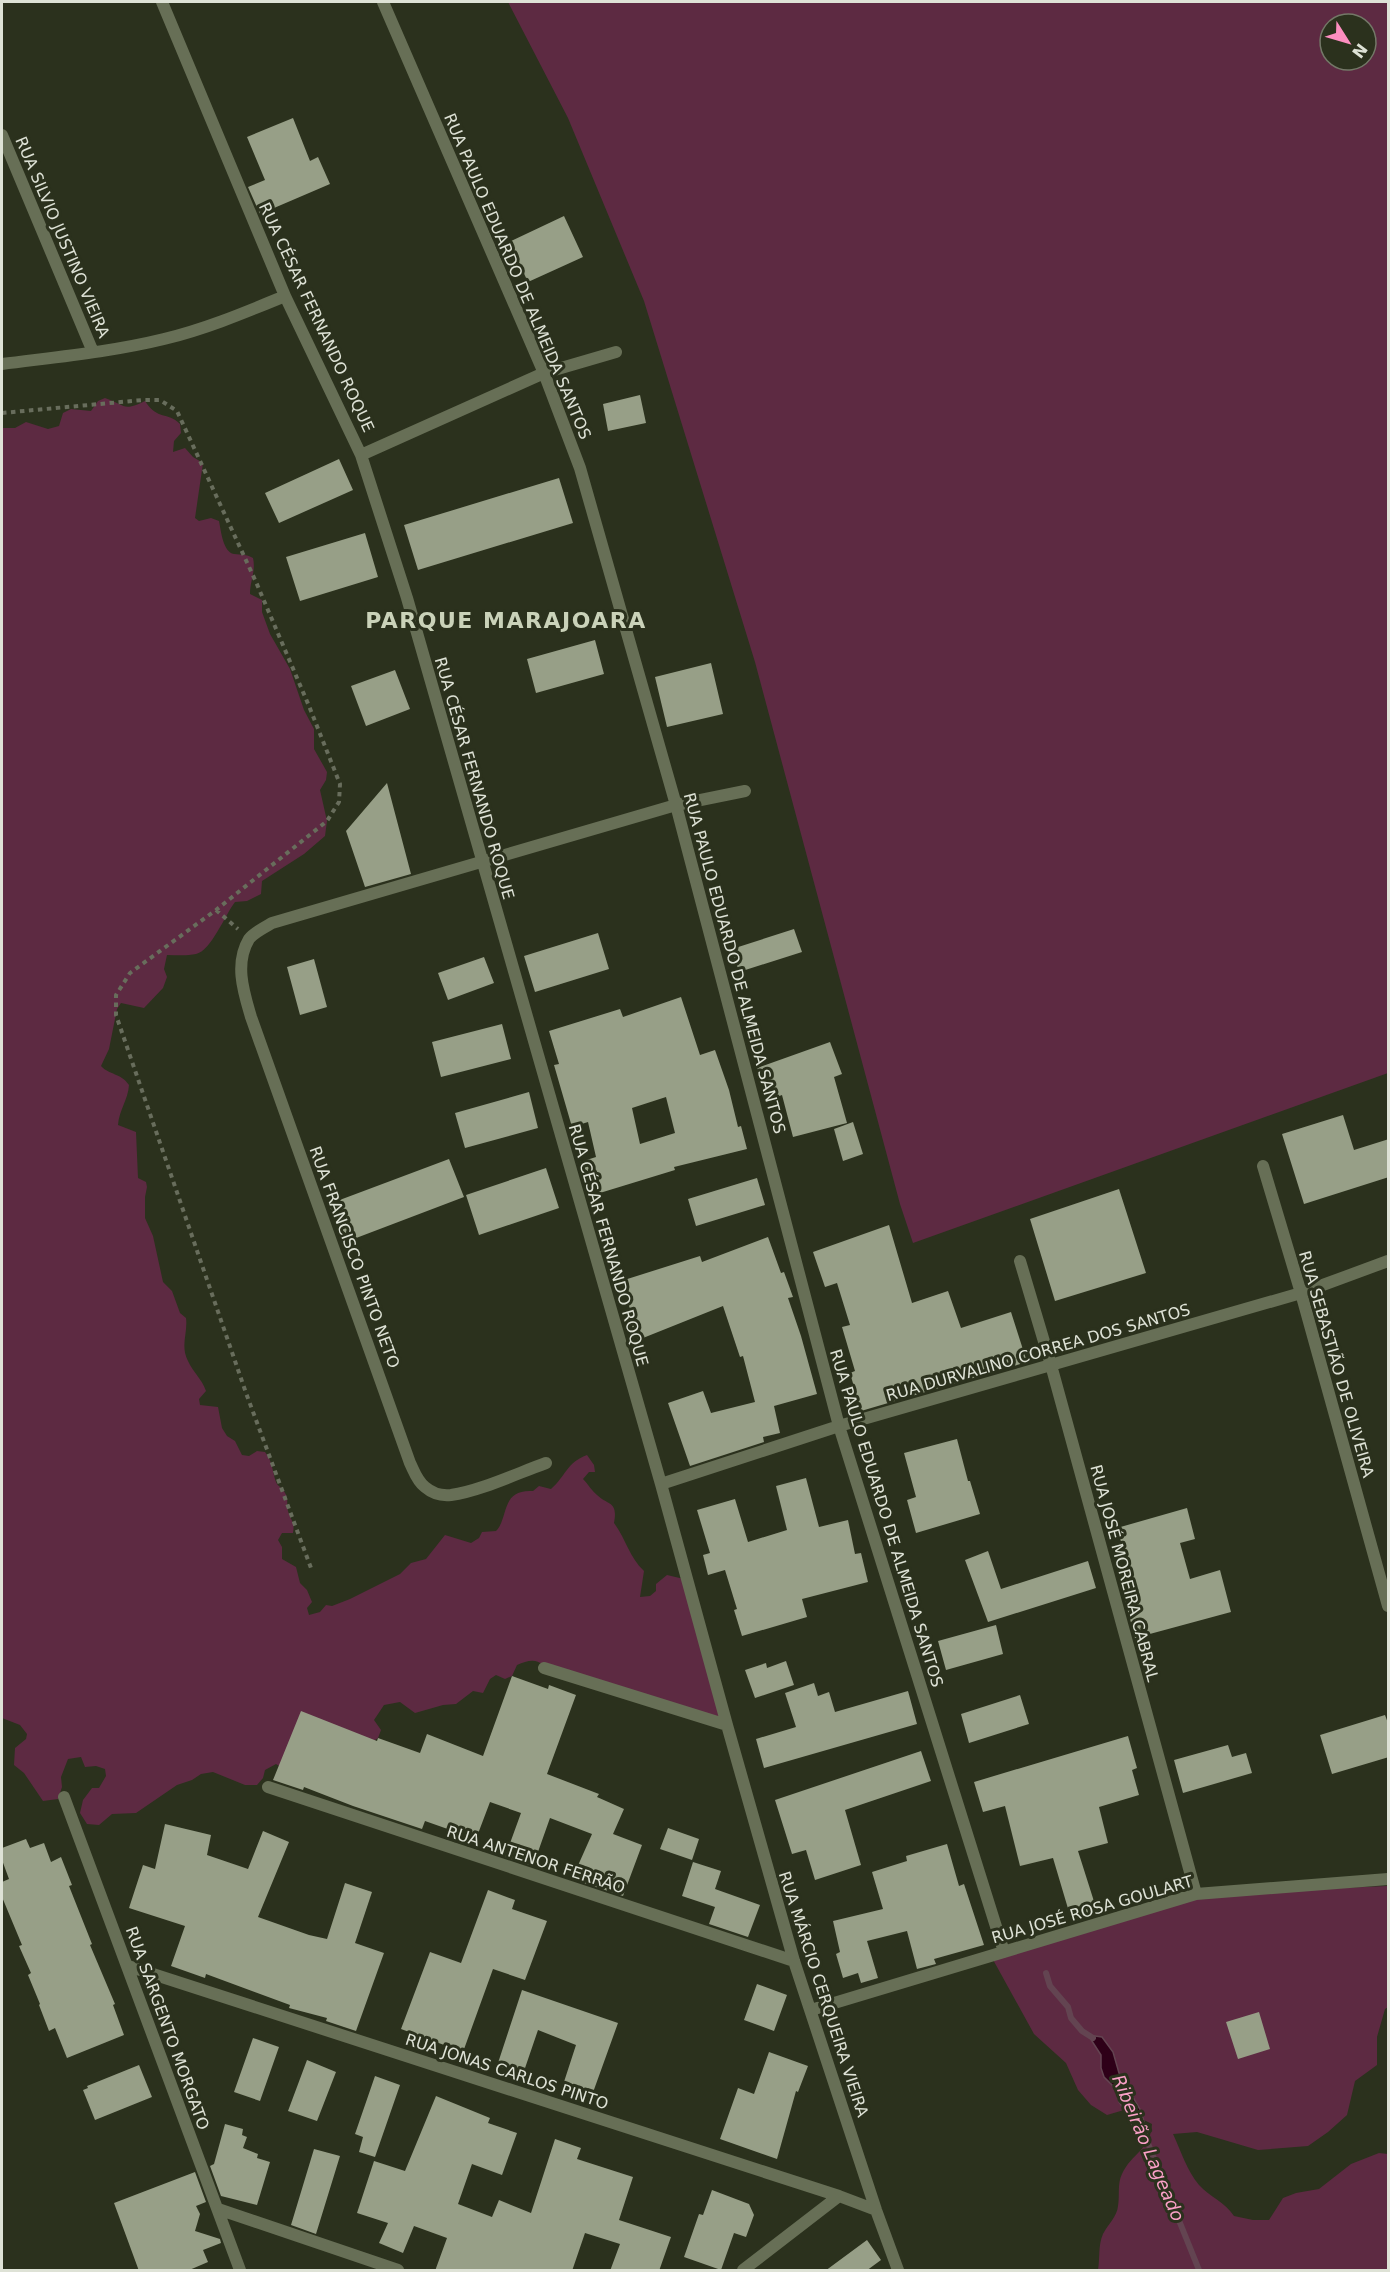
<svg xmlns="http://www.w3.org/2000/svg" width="1390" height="2272" font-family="'DejaVu Sans',sans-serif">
<rect width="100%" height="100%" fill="#2b311d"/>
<path fill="#5d2a42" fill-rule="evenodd" d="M508,2H1388V1073L913,1243L900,1204L755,662L644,301L568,118ZM1330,24H1366V60H1330Z
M105,398C126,405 122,412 145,401C158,421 167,411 180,424L181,433L174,441L173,452L185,448L193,457L203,463L195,518L199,521L211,518L219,521C221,531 223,552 234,554C242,555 246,554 253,558C256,571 250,581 250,594L262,600V612L270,634L290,669L304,710L314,729V749L327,772L326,780L320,790L327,821L325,836L304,854L262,881L261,894L247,901L235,902C225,915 211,951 196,954C187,956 177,955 167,955L164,969L167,977L163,988L144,1008L121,1003L117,1009L109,1049L101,1066C109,1075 121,1073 129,1085C128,1100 119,1110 118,1125L136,1132L138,1178L146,1182L147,1187L145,1197V1218L153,1236L163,1282L172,1291L180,1313L186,1318C188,1333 180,1346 188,1361C193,1372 202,1379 206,1391L199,1399L200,1405L218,1407L222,1428L227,1436L235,1441L242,1455L249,1456L257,1451L265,1452C273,1462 272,1471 276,1482C278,1487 283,1488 285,1493C289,1498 286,1505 288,1511C291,1522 295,1521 293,1533H282L278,1540L282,1547V1559L296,1567L300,1583L307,1590L312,1602L307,1608L309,1615L320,1612L326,1605L332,1606L350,1599L400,1574L411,1563L426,1559L445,1535L471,1543L479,1538L482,1532L496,1531C509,1518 500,1489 533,1491L539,1486L551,1489C566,1476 566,1463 587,1455L594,1465L595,1472H589L583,1479C588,1484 592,1491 597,1495C609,1506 618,1501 614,1523C626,1539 629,1557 644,1571L640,1597L650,1596L656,1591V1584L667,1575L688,1580L727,1725L543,1665C535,1658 527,1661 517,1665L512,1676L505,1679L496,1675L490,1679L483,1693L473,1691L456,1704L443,1705L415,1713L400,1702L384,1705L374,1720L381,1730L378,1738L367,1745L284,1769L276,1764L265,1770L263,1778L257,1785H245L213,1772L201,1774L192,1780L177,1785L136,1813L112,1814L99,1825L87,1824L80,1813L83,1800L92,1788H99L106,1776L105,1769L96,1766L85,1767L81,1757L68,1759L61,1777L62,1787L58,1799L43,1801L24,1773L14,1765L15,1748L26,1739L27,1734L20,1725L2,1718V428H15L26,422L48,429L59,426L63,413L71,409L91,411L98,401Z
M1388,1886V2007L1385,2009L1377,2037V2065L1355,2081L1347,2115L1328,2132L1308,2146L1258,2150L1197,2132L1173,2134C1181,2151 1187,2171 1199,2185C1210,2197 1225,2202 1234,2216L1253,2220H1269L1283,2198L1296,2193L1319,2189L1351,2164L1379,2153L1388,2154V2270H1098C1100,2259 1098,2245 1103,2234C1108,2224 1117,2217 1118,2206C1120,2195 1117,2184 1122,2174C1131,2154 1151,2149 1152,2124L1124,2110L1107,2115L1091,2105L1078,2090L1066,2063L1034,2034L991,1956L1196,1894Z"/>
<path fill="#2e0018" stroke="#634451" stroke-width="1.5" d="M1088,2035L1102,2037L1113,2052L1119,2073L1141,2111L1148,2136H1138L1134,2133L1130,2118L1119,2102L1116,2089L1104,2077L1101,2068V2055Z"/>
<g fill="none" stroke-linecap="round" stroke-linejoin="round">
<path stroke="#634451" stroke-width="6" d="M1046,1973L1050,1986L1068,2007L1071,2018L1082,2031L1093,2038
M1143,2131L1199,2270"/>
</g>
<path fill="#979f87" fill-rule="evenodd" d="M293,118L310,161L318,157L330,184L260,214L248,187L265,180L247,137Z
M564,216L583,257L528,282L509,242Z
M640,395L646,423L608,431L603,404Z
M339,459L353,490L279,523L265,493Z
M559,478L573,523L418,570L404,525Z
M365,533L378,577L300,601L286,557Z
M595,640L604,674L536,693L527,659Z
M711,663L723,714L667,727L655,677Z
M395,670L410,709L366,726L351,686Z
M387,783L411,874L365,887L346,831Z
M794,929L802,952L739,972L732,949Z
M598,933L609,969L535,992L524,956Z
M484,957L494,983L448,1000L438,973Z
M314,959L327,1007L300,1015L287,967Z
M681,997L700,1055L715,1050L729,1090L738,1127L741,1126L747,1149L674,1167L675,1170L590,1196L580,1162L596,1157L588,1122L572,1127L554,1065L559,1064L549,1031L620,1009L623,1017ZM666,1097L675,1133L640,1144L632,1108Z
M502,1024L511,1059L441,1077L432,1042Z
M830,1042L842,1074L834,1077L847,1123L793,1137L782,1095L769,1100L757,1068Z
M529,1092L538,1128L465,1148L455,1113Z
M1343,1115L1354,1150L1389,1139V1177L1304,1204L1282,1134Z
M853,1122L863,1154L843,1161L834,1129Z
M449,1159L464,1197L343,1243L329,1204Z
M546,1168L559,1208L479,1235L466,1195Z
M757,1178L765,1205L696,1226L688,1199Z
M1119,1189L1146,1273L1055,1301L1030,1219Z
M889,1225L912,1303L948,1291L961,1328L1011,1312L1027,1362L861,1411L850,1373L855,1371L842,1327L850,1325L837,1283L825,1287L813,1252Z
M768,1237L781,1273L784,1272L793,1297L788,1298L801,1336L817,1394L774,1406L780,1433L763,1437L764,1442L690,1466L668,1403L703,1391L711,1413L755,1402L743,1356L740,1357L723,1306L638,1340L627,1314L631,1312L621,1281L700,1256L702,1262Z
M957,1439L968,1481H970L980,1514L916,1533L907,1500L916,1497L904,1453Z
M806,1478L819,1527L848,1520L855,1554L861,1553L868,1582L802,1599L807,1617L742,1636L734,1610L737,1609L725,1570L708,1575L703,1555L710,1553L697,1510L735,1499L748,1542L787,1530L776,1486Z
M1187,1508L1195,1539L1180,1543L1190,1579L1220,1570L1231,1612L1135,1638L1117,1569L1128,1566L1117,1528Z
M988,1551L1001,1589L1088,1561L1096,1588L988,1622L965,1560Z
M996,1625L1003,1654L946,1670L938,1641Z
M786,1661L794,1685L755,1698L745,1670L766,1663L767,1668Z
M512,1676L548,1689L549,1685L576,1695L547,1774L599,1794L597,1797L624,1809L613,1834L642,1845L623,1896L572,1879L592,1834L550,1818L533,1866L505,1857L521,1813L490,1802L476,1839L425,1821L422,1829L353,1806L304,1787L303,1790L273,1780L301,1711L377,1741L378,1738L420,1753L427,1734L483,1756Z
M814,1683L818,1696L829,1692L835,1712L908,1691L917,1724L764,1768L756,1739L796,1727L785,1693Z
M1020,1695L1029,1724L969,1743L961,1714Z
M1385,1715L1389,1726V1757L1332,1774L1320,1735Z
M1128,1736L1137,1768L1132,1770L1139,1795L1099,1807L1108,1843L1078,1851L1098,1914L1072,1922L1053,1858L1020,1866L1005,1806L983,1812L974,1782Z
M1228,1745L1232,1757L1246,1753L1252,1773L1183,1793L1174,1760Z
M921,1751L931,1781L845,1810L861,1865L815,1880L806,1850L792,1854L775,1800Z
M165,1824L211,1835L207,1855L248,1869L263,1831L289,1842L258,1917L309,1935L327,1939L345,1883L372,1892L355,1943L384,1953L356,2031L326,2021L327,2018L289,2008L290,2005L206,1974L205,1978L171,1966L185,1926L129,1908L143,1865L155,1869Z
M668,1828L699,1839L692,1860L660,1849Z
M26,1839L30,1848L44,1843L51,1862L61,1857L72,1885L69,1886L92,1944L90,1945L115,2004L113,2005L124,2035L67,2058L55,2028L49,2031L39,2005L40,2004L28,1975L31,1973L19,1946L22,1945L2,1897V1882L9,1879L2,1860V1848Z
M947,1844L959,1886L964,1884L984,1945L934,1959L936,1964L917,1969L907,1931L867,1941L878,1978L861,1983L858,1973L843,1978L836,1954L840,1952L833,1921L883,1909L872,1872L907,1861L906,1856Z
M693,1862L721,1871L715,1889L760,1905L748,1937L709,1924L715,1907L682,1896Z
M488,1890L515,1900L512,1909L547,1921L525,1980L493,1969L463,2052L401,2029L430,1952L461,1963Z
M757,1984L787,1995L774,2031L744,2020Z
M522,1990L618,2023L591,2098L562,2088L576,2045L538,2030L523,2074L497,2066Z
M1259,2012L1270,2049L1238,2059L1226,2022Z
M253,2038L279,2047L260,2101L234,2092Z
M769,2052L808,2066L798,2092L796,2091L777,2159L720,2139L738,2088L754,2094Z
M307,2060L336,2072L317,2121L288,2111Z
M139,2065L152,2097L95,2120L83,2090L88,2088L87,2086Z
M375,2076L400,2085L375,2157L359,2152L363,2137L355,2134Z
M436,2096L490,2118L488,2123L517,2133L502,2175L472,2164L458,2204L492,2217L499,2200L531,2213L555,2139L581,2148L577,2159L633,2177L619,2220L671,2237L659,2271H610L620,2244L585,2233L572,2271H435L447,2238L414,2226L403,2253L379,2243L388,2223L357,2213L374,2161L405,2171Z
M225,2124L243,2129L242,2135L247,2137L243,2148L258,2154L257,2158L270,2162L257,2205L221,2196L210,2166L214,2164Z
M314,2149L340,2156L316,2234L291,2225Z
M195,2172L206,2202L196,2206L200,2214L195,2231L220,2239L221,2243L203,2250L208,2262L187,2271H139L114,2203Z
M712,2190L749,2204L754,2215L746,2237L734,2233L721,2270L684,2257L699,2214L703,2215Z
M867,2240L881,2260L866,2271H825Z"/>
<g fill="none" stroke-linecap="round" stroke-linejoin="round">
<path stroke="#686d5c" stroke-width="4" stroke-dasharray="4.5 4.5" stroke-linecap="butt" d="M2,413L143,400H160L177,411L256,582L309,706L340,784L339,802L327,821L216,910L130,973L116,995V1015L246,1393L311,1568
M216,910L238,929"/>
<path stroke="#676f56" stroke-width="12" d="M162,2L285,296L361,455L407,598L661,1484L727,1725L794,1961L876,2210L898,2270
M383,2L544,373L580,468L676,805L839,1426L1004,1952
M2,135L93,352
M2,364C56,357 111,352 164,339C206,329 246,312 285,296
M361,455L544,373L616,352
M1263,1166L1301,1293L1388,1606
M1020,1261L1051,1365L1196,1894
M546,1463C518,1473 480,1491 451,1495C442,1496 432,1493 425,1487C417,1481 414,1471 410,1463L251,1017C244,993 234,964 249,939C253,933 265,927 272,923L676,805L745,791
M661,1484L839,1426L1301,1293L1388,1261
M544,1668L727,1725
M268,1787L794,1961
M64,1797L240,2270
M128,1966L839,2196L876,2210
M811,2010L1196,1894L1388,1879
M218,2209L398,2270
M743,2270L839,2196"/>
</g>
<g text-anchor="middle" stroke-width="6" stroke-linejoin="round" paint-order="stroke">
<g font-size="16" fill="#dee2d6" stroke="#2b311d">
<text transform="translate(63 237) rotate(67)" y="6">RUA SILVIO JUSTINO VIEIRA</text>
<text transform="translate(518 276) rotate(67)" y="6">RUA PAULO EDUARDO DE ALMEIDA SANTOS</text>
<text transform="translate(317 317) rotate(65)" y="6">RUA CÉSAR FERNANDO ROQUE</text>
<text transform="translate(475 778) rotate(74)" y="6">RUA CÉSAR FERNANDO ROQUE</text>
<text transform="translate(735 963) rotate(75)" y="6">RUA PAULO EDUARDO DE ALMEIDA SANTOS</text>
<text transform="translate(609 1245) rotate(74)" y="6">RUA CÉSAR FERNANDO ROQUE</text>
<text transform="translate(355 1257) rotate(70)" y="6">RUA FRANCISCO PINTO NETO</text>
<text transform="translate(1038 1352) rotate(-16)" y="6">RUA DURVALINO CORREA DOS SANTOS</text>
<text transform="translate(1337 1364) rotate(74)" y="6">RUA SEBASTIÃO DE OLIVEIRA</text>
<text transform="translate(887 1518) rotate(73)" y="6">RUA PAULO EDUARDO DE ALMEIDA SANTOS</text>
<text transform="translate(1125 1573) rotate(75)" y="6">RUA JOSÉ MOREIRA CABRAL</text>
<text transform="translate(536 1859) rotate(18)" y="6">RUA ANTENOR FERRÃO</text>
<text transform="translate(1092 1909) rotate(-16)" y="6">RUA JOSÉ ROSA GOULART</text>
<text transform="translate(824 1994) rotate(72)" y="6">RUA MÁRCIO CERQUEIRA VIEIRA</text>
<text transform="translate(168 2028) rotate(70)" y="6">RUA SARGENTO MORGATO</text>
<text transform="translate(507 2071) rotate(18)" y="6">RUA JONAS CARLOS PINTO</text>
</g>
<g font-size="18" font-style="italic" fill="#faa0c7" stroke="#2b311d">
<text transform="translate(1148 2148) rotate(67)" y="6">Ribeirão Lageado</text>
</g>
<g font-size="22" font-weight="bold" letter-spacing="1.5" fill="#cad2b9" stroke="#2b311d">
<text x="506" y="628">PARQUE MARAJOARA</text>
</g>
</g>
<rect width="1390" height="2272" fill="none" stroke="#dee2d6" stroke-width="6"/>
<g transform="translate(1348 42) rotate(127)"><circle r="28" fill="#2b311d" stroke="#737867" stroke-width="1.5"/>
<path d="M0-4.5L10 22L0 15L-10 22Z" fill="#fd8ec0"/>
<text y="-9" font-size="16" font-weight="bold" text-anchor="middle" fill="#dee2d6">N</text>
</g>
</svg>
